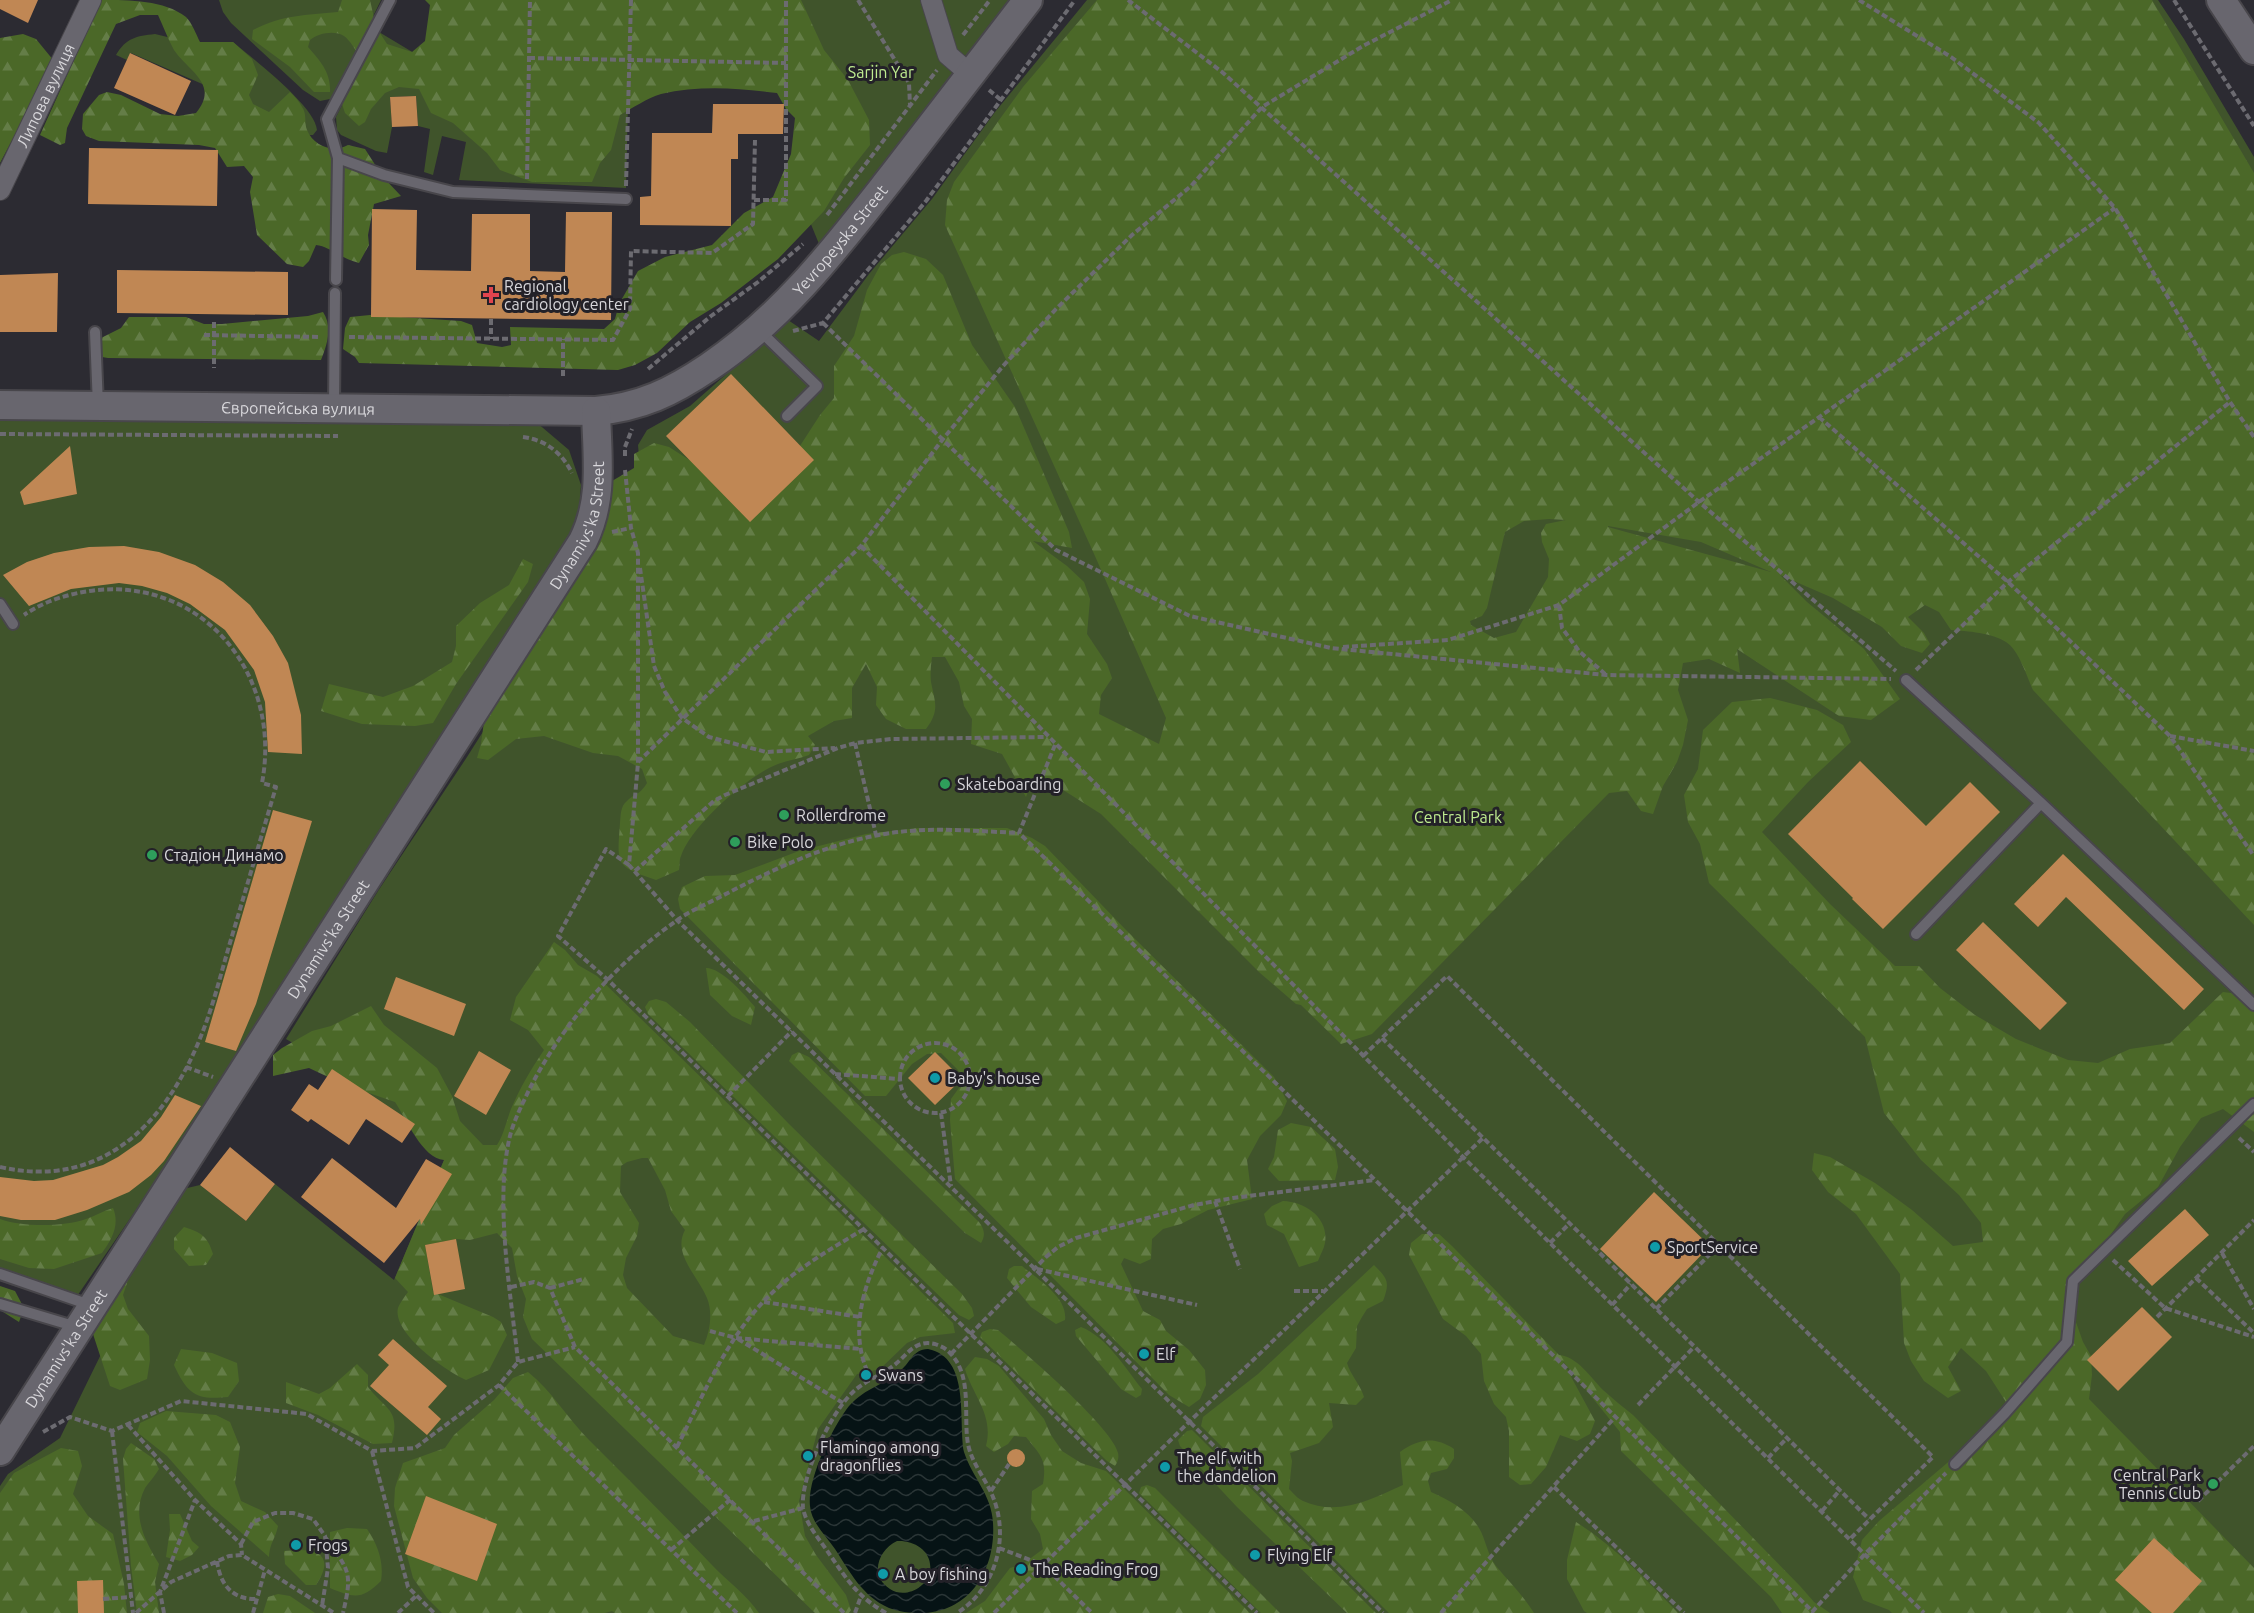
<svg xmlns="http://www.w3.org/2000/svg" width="2254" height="1613" font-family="Ubuntu,sans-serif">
<defs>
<pattern id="forest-firs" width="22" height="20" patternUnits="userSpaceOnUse" patternTransform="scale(1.5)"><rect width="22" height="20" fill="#4b6828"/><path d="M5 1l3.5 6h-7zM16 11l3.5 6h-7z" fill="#647d47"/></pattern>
<pattern id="water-waves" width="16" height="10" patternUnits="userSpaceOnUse" patternTransform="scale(1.5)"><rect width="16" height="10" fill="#061315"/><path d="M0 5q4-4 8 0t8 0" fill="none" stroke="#2a3536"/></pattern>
</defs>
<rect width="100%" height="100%" fill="#2c2b32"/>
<path fill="#40542b" d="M219,0H381L335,94L330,99L320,101L303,90L231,23L223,12Z
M779,0H1017L826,261L808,217V200Z
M1087,0H2158L2184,39L2254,157V1613H0V1486L8,1474L60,1438L106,1344L120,1284L183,1189L200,1185L246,1221L275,1184L394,1280L447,1153L323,1061L286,1039L378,891L467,757L601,545L640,469L638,445L647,430L690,406L788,320L819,341L869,274L932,199L995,112Z
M379,32L419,56L628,100L626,188L459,180L466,142L442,136L433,175L424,172L430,129L418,126L416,96L390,97L392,127L387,153L376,151L341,135L337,130L336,117Z
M155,34L196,44L233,42C253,59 315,106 317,130L313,135H307L246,103L131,53L127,60L116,55C126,38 136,36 155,34Z
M0,409L536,422L569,450L581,485L578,526L207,1106L71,1305L0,1281Z"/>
<path fill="url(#forest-firs)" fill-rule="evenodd" d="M101,0C130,0 164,0 186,17C192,23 196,34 200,42H233L252,59L258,75L249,95L253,104L269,112L290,92C294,96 299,101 302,107C307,113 304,123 307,130C314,147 334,153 348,145L365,149L383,177L401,196L374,204L368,235L369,245L359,263C342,259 329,246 316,245L309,261L303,267L287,264L257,235L250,192L253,177L244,166L227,167L215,148L199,145L99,141L86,136L82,129L83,114L99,95L107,92L121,95L160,114L178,116L196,113C220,84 188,71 174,50C168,39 163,26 158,15H140L116,24L67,128L65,143L60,145L40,135Z
M342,0H370L376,27L387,44L412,52L425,41L430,5L425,0H801L824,50L848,80L869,120L870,145L844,178L824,211L778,259L721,303L690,322L657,353L635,365L618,370L359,363L355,357L343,349L345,328L350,317L370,315L461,321L472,325L477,343L502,347L511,345L510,327L604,329L615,319L619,304L638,271L665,257L712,245L744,213L773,197L791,154L795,118L786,109L777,93C739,88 699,85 661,94C647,98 633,108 620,115L611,150L600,163L592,182H532L500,170L487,153L453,123L431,113L419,89L399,87L385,93L371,109L365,122L359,126L345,113L342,104L352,86L350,81L360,57C356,51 350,40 344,36C335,30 318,33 310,40L308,47C320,61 331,72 330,92H314L290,67L252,39L253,30C282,15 306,15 338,12Z
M1097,0H2152L2254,173V925L2033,690C2027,677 2019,650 2006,642C1993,633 1967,631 1951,630L1939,612L1925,605L1908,617L1924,633L1930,644L1922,653L1901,646L1882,627L1833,598L1780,575L1807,602L1864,649L1900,699L1871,720L1839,716L1737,649L1740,673L1709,659L1683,663L1678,690L1688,720L1683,745L1677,762L1663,786L1653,814L1641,811L1627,791L1609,793L1372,1034L1341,1044L1301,1005L1296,1004L1260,973L1101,814L1060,788L1032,779L1026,797L1002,754L971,744L972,719L964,706L959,682L945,657H932C931,665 930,674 931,682C935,703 940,710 926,729H906L886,719L876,705L877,687L866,664L852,688V718L834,721L808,736L815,745L809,755C799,759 788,760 778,764C749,774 690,827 681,856C679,860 680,866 679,870L656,880C615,866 617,865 620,823C621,815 620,807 627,801C636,792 638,797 647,783L642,769L618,756L593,753L544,736L516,739L488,760L477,758L481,744L487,699L607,484L634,468V454L654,443L669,447L691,461L798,449L820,415L834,398V366L854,336L867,290L881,264L892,255L904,252L926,259L943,275L972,345L1015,407L1069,532L1072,548L1033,541L1067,566L1084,582L1090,599L1087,634L1107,664L1112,678L1101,695L1099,714L1159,744L1166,718L1095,556L945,225L947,200L954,182L1023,87ZM1549,519L1566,520L1546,524L1541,533L1542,542L1549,559L1548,577L1516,632L1494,638L1471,625L1470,621L1482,616L1487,608L1505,532L1524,521ZM1608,526L1701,542L1771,572L1608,527Z
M23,34L36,39L54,61L0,163V38Z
M323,312C333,327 327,345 321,360L108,358L102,357L98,351L99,339L121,328L129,317H186L204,324H222L308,316Z
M523,559L533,564L528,582L456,684L433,723L415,726L362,724L321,711L329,684L383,697L413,686L452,662L456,646V626L480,603L509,585Z
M1770,698L1817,710L1843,725L1851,742L1808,782L1762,832L1830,904L1895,966H1919L1940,988L1975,1015L2016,1039L2068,1060L2098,1063L2130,1049L2170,1043L2223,992L2254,996V1132L2223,1109L2201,1118L2180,1147L2158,1187L2125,1214L2102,1247L2073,1272L2067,1297L2083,1342L2091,1356L2092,1375L2089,1399L2254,1568V1613H1892L1889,1610L1863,1600L1853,1577L1862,1540L1879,1521L2000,1418L2006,1402L1986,1371L1961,1348L1948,1367L1961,1391L1948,1398L1924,1381L1911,1361L1904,1343L1900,1274L1856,1214L1828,1192L1812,1170L1814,1153L1830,1157L1875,1183L1912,1210L1953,1246L1983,1242L1981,1223L1959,1195L1921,1160L1884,1113L1865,1037L1709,883L1700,844L1688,822L1684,795L1698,769L1703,730L1732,702Z
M918,828H1007L1032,838L1045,846L1126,930L1274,1077L1287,1101L1281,1115L1260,1136L1247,1160L1252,1199L1208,1210L1181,1224L1163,1229L1152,1239L1151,1259L1140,1264L1124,1258L1121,1264L1143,1311L1160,1320L1166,1331L1189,1350L1205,1370L1206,1385L1200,1399L1189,1407L1169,1395L955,1179L950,1120L951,1099L964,1081L958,1070L941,1053L927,1054L912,1064L886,1096H865L680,909L678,899L682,887L705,876L735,875L799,851L866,834Z
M554,942L565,950L578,965L597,976L953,1323L955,1333L920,1337L907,1343L880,1369L857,1374L818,1429L799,1501L805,1536L816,1555L846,1595L851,1610L849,1613H815L532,1339L523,1317L526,1299L517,1276L512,1248L497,1233L470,1240L456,1239L425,1245L433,1292L493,1317L501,1322L507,1335L489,1370L466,1380C446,1371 392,1333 398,1308C400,1303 405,1296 408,1292L395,1278L444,1160C422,1158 407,1120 395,1102L343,1084L309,1068L273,1076V1055L282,1048L312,1031L331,1026L371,1006L384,1025L437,1068L452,1096L460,1121L483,1145H497C504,1134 506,1122 511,1109C520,1088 531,1069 544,1050L528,1030L510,1020L516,997ZM642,1158H648L665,1190L671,1211L685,1230C672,1254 698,1276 707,1298C713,1313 710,1331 704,1345L673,1336L627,1288L623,1275L626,1258L637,1236L639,1223L620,1192L621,1166L627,1162Z
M706,968C722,968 745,995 755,1007L751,1025L732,1016L710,995Z
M656,999L666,1002L690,1022L789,1124L962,1294L972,1308L974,1316L969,1320L959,1315L648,1014L645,1007L649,1001Z
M798,1052L809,1057L979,1222C984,1229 986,1235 981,1243L965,1233L789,1061L792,1055Z
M1291,1123L1311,1127L1335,1149L1338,1167L1335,1180L1279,1181L1268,1169L1274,1157L1278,1130Z
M1283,1201C1306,1202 1329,1218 1325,1243C1324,1249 1320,1255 1318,1261L1299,1267L1284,1234L1267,1225L1264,1214L1272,1206Z
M113,1208C120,1225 112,1239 102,1253L54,1269L29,1268L0,1259V1219C22,1227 63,1227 86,1219C95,1216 103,1211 113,1208Z
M184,1227C201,1232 208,1237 213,1254L206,1265L189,1266L174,1249V1238Z
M1422,1234H1439L1452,1246L1559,1355C1578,1357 1590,1377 1603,1390C1613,1399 1623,1407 1633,1415L1800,1586L1814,1602L1830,1613H1782L1771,1597L1621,1451L1620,1432L1562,1360L1595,1421L1590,1434L1577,1441L1560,1435L1546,1467L1531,1484L1520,1485L1509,1477V1431L1506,1417L1494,1404L1484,1381L1481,1354L1466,1336L1443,1319L1409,1255L1411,1243Z
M1374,1265C1388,1279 1390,1282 1383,1301L1367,1309L1362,1317L1357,1326L1356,1348L1347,1363C1351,1376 1360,1384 1364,1397L1356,1405L1329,1403L1333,1427L1319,1443L1290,1453L1292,1461L1289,1489C1293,1493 1298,1499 1303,1501C1338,1517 1372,1499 1403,1485L1400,1452C1419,1439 1434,1436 1454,1449V1458L1447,1469L1431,1473L1428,1481L1431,1492C1449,1500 1468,1510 1479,1528C1486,1540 1487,1554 1496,1566C1509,1582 1523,1595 1534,1613H1389L1201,1426L1203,1417L1258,1374Z
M133,1266L123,1295L128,1309L149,1336L150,1360L147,1379L120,1390L110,1386L92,1331Z
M1014,1266H1022C1037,1279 1068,1297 1065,1320L1056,1324L1031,1307L1007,1278L1009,1269Z
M0,1286L15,1291L24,1308L19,1322L0,1310Z
M1081,1327C1107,1337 1125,1368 1142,1389L1141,1395L1136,1398L1121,1389L1076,1336L1075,1330Z
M990,1329L998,1330C1021,1349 1113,1428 1118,1453C1119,1458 1118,1461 1115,1466L1107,1461L980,1337L982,1332Z
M181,1349L212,1353L237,1363L239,1381L228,1397C196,1400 188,1395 174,1365Z
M975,1357L987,1359L999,1366L1044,1419L1051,1435L1062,1451L1081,1463L1106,1471L1250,1613H966L985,1601L1010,1568L1023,1564L1043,1549L1040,1534L1031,1519L1032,1491L1043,1484C1047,1459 1041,1456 1026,1437L1014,1436L1008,1444L994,1452L986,1446C994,1415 973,1396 965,1369Z
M357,1364L368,1375V1387C387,1411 400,1409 392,1443L373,1444L318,1415L286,1403V1382L319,1394L330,1388Z
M528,1372C552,1391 567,1418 589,1440C630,1481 671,1522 711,1564C727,1581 746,1594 759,1613H615L612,1611L605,1613H442L427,1598L413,1578L394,1506L395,1488L403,1463L445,1448L454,1435L494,1400L513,1378Z
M166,1411L216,1415L230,1422L240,1447L235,1483L241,1501L265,1512L278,1526C275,1540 270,1542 269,1557L211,1506L167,1456L137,1432L140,1423Z
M1192,1430L1376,1613H1347L1237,1507L1180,1446L1178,1440L1187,1431Z
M131,1443L154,1459L159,1469C155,1476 149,1482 145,1488C131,1515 145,1541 159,1564L155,1582L159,1613H137L131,1566L123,1459L126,1449Z
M61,1448L78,1451L82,1466L73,1494L88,1516L113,1534L124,1584L127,1613H0V1493L14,1473Z
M1147,1485L1155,1488L1280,1613H1261L1139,1493L1141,1487Z
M169,1514H180L192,1541L199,1547L192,1555L180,1561L166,1557L170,1530Z
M1576,1522C1614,1546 1647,1580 1678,1613H1587L1584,1611L1567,1579V1560Z
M347,1528L367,1529C378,1545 384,1562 381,1581C362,1600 354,1598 330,1588V1532Z
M299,1550C326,1550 331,1563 316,1585H306L285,1564L284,1551Z
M278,1594L290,1596L315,1613H263L268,1597Z"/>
<path fill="url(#water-waves)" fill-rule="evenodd" d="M928,1349C971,1358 958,1420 964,1452C972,1477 992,1495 993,1523C996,1569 970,1613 920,1613C910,1613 899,1612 889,1608C862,1596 850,1572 835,1549C826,1536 811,1522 810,1506C807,1480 831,1431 846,1410C861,1389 883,1386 901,1370C911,1362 912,1350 928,1349ZM897,1541C914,1540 933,1551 930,1571C927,1588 905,1599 890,1589C869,1576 878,1550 897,1541Z"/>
<path fill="#c08754" d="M0,0H38L28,23L0,9Z
M130,53L191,81L175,115L114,88Z
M416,96L418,126L392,127L390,97Z
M713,104H784L783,134H738V159H731V226L640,225V197L651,196L652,133H712Z
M89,148L218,150L217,206L88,204Z
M372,209L417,210L416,270L471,271L472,214H530V271L565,272L566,212H612L611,320L371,317Z
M117,270L288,272V315L117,313Z
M58,273L57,332H0V275Z
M731,374L814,460L750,522L666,436Z
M70,446L77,494L24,505L20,492Z
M124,546L159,552L195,565L223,582L250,605L273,636L288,663L301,715L302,754L268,752L265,702L254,670L225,630L190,604L167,593L142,586L119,583L71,589L29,606L3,575L27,562L54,553L89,547Z
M1860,761L1926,826L1970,782L2000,812L1883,929L1852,899L1853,898L1788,834Z
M273,810L312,821L256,1004L236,1051L205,1042Z
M2063,854L2204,989L2184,1010L2066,897L2038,927L2014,904Z
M1983,922L2067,1003L2040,1030L1956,950Z
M396,977L466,1004L454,1036L384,1009Z
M479,1051L511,1070L486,1115L454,1096Z
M935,1052L962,1079L935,1105L908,1078Z
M332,1069L415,1124L402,1143L366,1119L349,1145L311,1119L308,1122L291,1110L309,1084L318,1090Z
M175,1095L201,1106L164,1161L151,1175L129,1192L87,1210L55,1220H21L0,1216V1177L34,1181L53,1180L103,1165L118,1157L141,1141L161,1117Z
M230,1147L275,1184L246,1221L200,1185Z
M332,1158L396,1208L426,1159L452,1174L421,1225L420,1219L384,1263L301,1197Z
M1654,1192L1710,1246L1656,1302L1600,1249Z
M2185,1209L2209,1235L2152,1286L2128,1261Z
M456,1239L465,1289L434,1295L425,1245Z
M2142,1307L2172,1337L2118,1391L2087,1360Z
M393,1339L447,1386L428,1407L441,1419L427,1435L370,1386L389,1365L378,1355Z
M1007 1458a9 9 0 1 1 18 0a9 9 0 1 1-18 0Z
M426,1496L497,1524L477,1581L405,1554Z
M2154,1538L2202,1581L2173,1613H2152L2115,1580Z
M103,1580L104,1613H78L77,1581Z"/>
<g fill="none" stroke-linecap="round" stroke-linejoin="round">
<g stroke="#48464b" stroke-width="14">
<path id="lane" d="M338,158L384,175L453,192L626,199
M336,280L338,158L327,119L390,0
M759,330L817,386L787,416
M95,332L98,406
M334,408L335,293
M0,604L13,624
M1906,680L2041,803L2254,1005
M1916,934L2041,803
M0,1274L90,1305
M0,1304L77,1327
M1955,1464L2005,1413L2067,1342L2073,1281L2254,1104"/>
</g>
<g stroke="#48464b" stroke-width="22">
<g id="street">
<path d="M931,0L948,55L970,74"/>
<path id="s1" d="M0,190L91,0"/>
</g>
</g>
<g stroke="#48464b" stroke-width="32">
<g id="secondary">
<path d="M2221,0L2254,50"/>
<path id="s2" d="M0,405L596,411C641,407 672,392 709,367C785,316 838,245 894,174C939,116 983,58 1028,0"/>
<path id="s3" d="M0,1451L583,541C604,499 597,456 596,411"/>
</g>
</g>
<path stroke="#6c6b71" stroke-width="4" stroke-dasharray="6 3" stroke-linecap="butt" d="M858,0L909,83L910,105
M1128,0L1222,72L1699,502L1896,671
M1859,0L1951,57L2039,123L2115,208L2230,402L2254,437
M2174,0L2254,126
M963,35L990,0
M529,58L786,63
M989,90L1001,100
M527,179L530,0
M626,186L631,0
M754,200H786V0
M827,215L937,70
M491,319V339
M214,322V368
M823,323L1056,550L1190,616L1331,648L1606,675L1891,679
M793,331L823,323L926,201L1075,0
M204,335L320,337
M349,337L613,340L630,309L631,251L712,253L753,224L755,140
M648,369L711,316L758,282L803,244
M563,376V339
M1819,417L2008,582L2170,736L2254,856
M0,434L338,436
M523,437C546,440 562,453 572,473
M625,456V447L632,429
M625,470L631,528L638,553V763L629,865L677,920L1034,1268L1383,1613
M612,532L631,528
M861,546L1463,1157L1924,1613
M640,568L654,666L665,692L682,718L709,737L766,752L835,748
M1559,605L1562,628L1579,651L1605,674
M1343,647L1448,640L1559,605L1699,502L2115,208
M1916,670L2008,582L2230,402
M2170,736L2254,751
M855,743L876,835
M1055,745L1019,833L1408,1212L1814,1613
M638,762L861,546L943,439L1003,366L1057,308L1132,235L1191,186L1262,107L1363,46L1452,0
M629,865L606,849L558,936L607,979L1257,1613
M635,871L714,801L725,795L838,748L855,743L891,739L1047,737
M1382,1038L1869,1519
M900 1078a35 35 0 1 1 70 0a35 35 0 1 1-70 0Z
M1363,1056L1447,976L1933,1457L1850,1539
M186,1067L213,1077
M835,1074L899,1079
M728,1096L792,1031
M941,1113L951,1186
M2239,1138L2254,1152
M0,1167C101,1190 166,1124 201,1036C214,1004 222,969 232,936C247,886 261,837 276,787L262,783C282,678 207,580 97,590C71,593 46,600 24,615
M1215,1201L1240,1269
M1550,1243L1570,1223
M2222,1253L2254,1309
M2113,1260L2165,1308L2254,1337
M1037,1269L1197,1305
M2196,1278L2254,1333
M511,1287L534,1282L550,1288L575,1347L844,1613
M550,1288L584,1279
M1294,1291H1323
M764,1302L860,1317
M1612,1305L1631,1284
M1656,1309L1719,1245
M2157,1317L2254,1220
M710,1331L736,1338L860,1349
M738,1339L843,1403
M951,1354L1046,1257L1058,1247L1076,1238L1194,1205L1233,1198L1375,1180
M518,1362C511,1294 494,1201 510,1136C514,1120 522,1105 529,1090C563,1023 614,965 676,921C689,911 705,905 720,897C770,871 823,845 879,835C925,826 973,831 1019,833
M871,1379C848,1336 862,1288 883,1247
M499,1385L737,1613
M1638,1405L1694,1347
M128,1425L195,1500L241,1544L242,1555
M112,1431L133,1613
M43,1432L70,1417L112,1431L181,1401L307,1414L372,1451L415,1448L499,1385L518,1362L575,1347
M677,1447C702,1397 725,1342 764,1301C792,1271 829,1250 864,1229
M372,1451L408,1587L434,1613
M1768,1458L1787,1438
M1554,1487L1684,1613
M991,1491L1009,1464
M2198,1501L2254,1446
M1822,1511L1840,1490
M754,1521L803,1508
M325,1537C349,1571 353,1571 343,1613
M241,1544L253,1522L275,1513H293L313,1519L325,1536L328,1568L322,1606
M999,1548L1043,1565L1092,1613
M671,1550L731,1499
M217,1561C220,1585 233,1600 257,1599
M103,1599L131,1597
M1812,1612L1865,1554L1946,1473
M136,1613L171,1582L229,1556L242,1555L334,1613
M164,1613L160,1592L195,1500
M253,1613L265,1570
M398,1613L416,1596
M855,1613L861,1596
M886,1613C858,1597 848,1581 830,1555C821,1541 806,1525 803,1508C800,1478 830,1414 852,1393C864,1381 880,1376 893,1366C907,1356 914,1339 935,1344C940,1346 946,1348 950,1353C973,1376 963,1416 968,1444C972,1464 986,1479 993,1497C1010,1539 995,1589 957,1613
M994,1613L1189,1422L1483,1138
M1441,1613L1615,1417"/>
<use href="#lane" stroke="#68666e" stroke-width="10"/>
<use href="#street" stroke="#68666e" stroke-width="20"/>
<use href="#secondary" stroke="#68666e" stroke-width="28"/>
</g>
<path fill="#e0444e" stroke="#232128" stroke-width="2" d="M488 286h6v6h6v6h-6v6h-6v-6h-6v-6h6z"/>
<g fill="#2e9e5b" stroke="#232128" stroke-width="2">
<circle cx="945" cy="784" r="6"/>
<circle cx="784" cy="815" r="6"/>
<circle cx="735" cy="842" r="6"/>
<circle cx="152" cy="855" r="6"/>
<circle cx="2213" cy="1484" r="6"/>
</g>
<g fill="#0f9aa8" stroke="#232128" stroke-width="2">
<circle cx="935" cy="1078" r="6"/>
<circle cx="1655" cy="1247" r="6"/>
<circle cx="1144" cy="1354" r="6"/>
<circle cx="866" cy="1375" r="6"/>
<circle cx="808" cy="1456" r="6"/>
<circle cx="1165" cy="1467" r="6"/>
<circle cx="296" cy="1545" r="6"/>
<circle cx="1255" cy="1555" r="6"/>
<circle cx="1021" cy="1569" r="6"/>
<circle cx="883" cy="1574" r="6"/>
</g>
<g text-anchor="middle" stroke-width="6" stroke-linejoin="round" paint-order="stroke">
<g font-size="16" fill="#bfec90" stroke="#232128">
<text x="881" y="78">Sarjin Yar</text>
<text x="1458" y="823">Central Park</text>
</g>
<g font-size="16" fill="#d8d7db" stroke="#232128">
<text dy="6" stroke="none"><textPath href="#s1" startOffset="105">Липова вулиця</textPath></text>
<text dy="6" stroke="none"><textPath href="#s2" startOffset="902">Yevropeyska Street</textPath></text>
<text dy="6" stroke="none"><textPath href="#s2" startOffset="298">Європейська вулиця</textPath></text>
<text dy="6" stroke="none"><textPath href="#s3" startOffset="1094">Dynamivs'ka Street</textPath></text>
<text dy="6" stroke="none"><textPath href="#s3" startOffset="608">Dynamivs'ka Street</textPath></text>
<text dy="6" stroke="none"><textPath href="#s3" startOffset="122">Dynamivs'ka Street</textPath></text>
</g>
<g font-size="16" fill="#d8d7db" stroke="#232128" text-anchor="start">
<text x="504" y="292">Regional<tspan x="504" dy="18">cardiology center</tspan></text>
<text x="957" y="790">Skateboarding</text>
<text x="796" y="821">Rollerdrome</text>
<text x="747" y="848">Bike Polo</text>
<text x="164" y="861">Стадіон Динамо</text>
<text x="947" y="1084">Baby's house</text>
<text x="1667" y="1253">SportService</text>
<text x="1156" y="1360">Elf</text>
<text x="878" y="1381">Swans</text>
<text x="820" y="1453">Flamingo among<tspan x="820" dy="18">dragonflies</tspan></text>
<text x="1177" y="1464">The elf with<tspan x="1177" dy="18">the dandelion</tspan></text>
<text x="2201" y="1481" text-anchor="end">Central Park<tspan x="2201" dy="18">Tennis Club</tspan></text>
<text x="308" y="1551">Frogs</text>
<text x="1267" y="1561">Flying Elf</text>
<text x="1033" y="1575">The Reading Frog</text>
<text x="895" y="1580">A boy fishing</text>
</g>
</g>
</svg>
